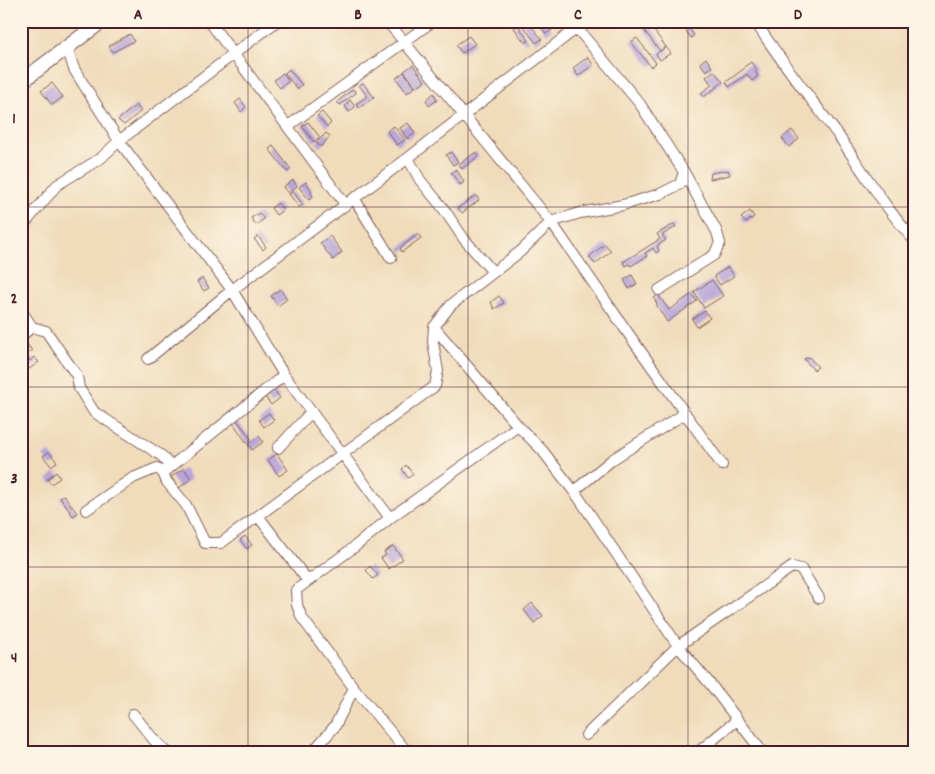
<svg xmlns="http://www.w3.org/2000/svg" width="935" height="774" font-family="Dekko,sans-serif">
<rect width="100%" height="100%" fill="#fcf5e5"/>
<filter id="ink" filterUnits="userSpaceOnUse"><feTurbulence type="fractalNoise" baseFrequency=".02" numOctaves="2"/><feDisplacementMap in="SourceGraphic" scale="10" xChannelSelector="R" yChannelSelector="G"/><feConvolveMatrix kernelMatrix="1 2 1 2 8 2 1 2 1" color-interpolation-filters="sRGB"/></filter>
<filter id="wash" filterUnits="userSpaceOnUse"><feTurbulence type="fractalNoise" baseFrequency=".0096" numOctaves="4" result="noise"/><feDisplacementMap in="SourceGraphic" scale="20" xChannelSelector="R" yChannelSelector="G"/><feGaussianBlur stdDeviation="1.12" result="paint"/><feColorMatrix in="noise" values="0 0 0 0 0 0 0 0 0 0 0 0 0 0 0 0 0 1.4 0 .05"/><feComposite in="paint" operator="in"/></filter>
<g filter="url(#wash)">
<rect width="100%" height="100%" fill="#f0dcbb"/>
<g id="blocks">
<path fill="#b7a5d8" d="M537,21H545L552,30L546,34Z
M679,21H684L694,35L691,38Z
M528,22L542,39L536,43L523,26Z
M649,24L666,47L660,51L643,29Z
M518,25L529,41L525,43L514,28Z
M130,34L134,41L113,52L109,46Z
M469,36L475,44L462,53L456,45Z
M637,38L656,63L651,67L631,42Z
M666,47L671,53L660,60L656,54Z
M588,57L593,65L578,76L573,68Z
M706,58L712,67L706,71L700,63Z
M751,62L757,70L755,71L758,76L752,81L747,74L729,87L726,82L745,68L744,67Z
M413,65L425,81L416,87L404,71Z
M289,69L302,85L297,89L285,73Z
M714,71L723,82L704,97L701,93L712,85L706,77Z
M404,72L415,87L407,93L396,78Z
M283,73L289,81L280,88L274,80Z
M52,83L63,97L52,105L41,91Z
M363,83L374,97L359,108L356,104L367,96L359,85Z
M353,89L356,93L340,105L337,102Z
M434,93L437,100L429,106L426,100Z
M240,99L246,107L241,112L235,103Z
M350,100L355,107L349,112L345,106Z
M136,105L141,111L124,125L118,120Z
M322,112L331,123L327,127L317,116Z
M308,122L319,136V138L314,142L302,126Z
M408,123L415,133L407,139L400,128Z
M394,126L405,140L397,145L387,131Z
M792,130L799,139L789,147L782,138Z
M326,133L330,136L321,147L316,143Z
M273,146L291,169L287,172L269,149Z
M451,152L458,162L453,165L446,155Z
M476,152L479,156L462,169L459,164Z
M456,169L464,182L460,185L451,173Z
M728,170L730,175L710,179L711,173Z
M293,180L297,186L288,193L283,187Z
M306,182L312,191L311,193L313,196L309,200L299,187Z
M293,192L303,205L299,207L289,194Z
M476,195L479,200L462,213L458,208Z
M278,203L283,210L276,215L271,208Z
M750,211L754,217L746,223L741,218Z
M259,213L264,219L256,225L251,218Z
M674,224L676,227L662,235L666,240L657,246L659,251L656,253L653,248L645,253L647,256L631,266L629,264L625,266L623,262L660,239L657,234Z
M418,234L421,238L402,252L400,248Z
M258,236L266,247L263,250L254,239Z
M330,236L342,252L333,260L320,243Z
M605,244L611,251L595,264L589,257Z
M728,267L734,276L720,285L714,276Z
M632,275L637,284L629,289L624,280Z
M202,278L209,288L204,291L197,282Z
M712,280L723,296L704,308L694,292Z
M280,289L287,299L278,306L271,296Z
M692,294L697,301L667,322L657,306V304L654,298L658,295L669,310Z
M499,296L504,303L494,309L491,302Z
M705,311L710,318L697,327L692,319Z
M25,341L32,351L27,354L21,348V344Z
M34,357L39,362L29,369L24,361L28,358L30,361Z
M809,357L818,367L814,370L804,359Z
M273,389L280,398L271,405L264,395Z
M269,413L274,420L264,427L259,420Z
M237,420L251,439L247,443L233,423Z
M259,436L263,442L252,450L248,444Z
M49,452L57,462L51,466L43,456Z
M277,454L288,470L279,476L268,460Z
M406,465L413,474L408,478L402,469Z
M184,468L191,479L179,488L171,477Z
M56,472L60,478L51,484L47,479Z
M64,495L77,513L73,516L60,498Z
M245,536L252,545L247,549L240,540Z
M393,546L403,559L389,569L381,558L386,555L384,552Z
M370,566L378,575L373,579L366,570Z
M532,603L543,616L534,623L524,610Z"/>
</g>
</g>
<g filter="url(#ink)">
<use href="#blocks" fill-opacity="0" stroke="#84615d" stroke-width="1"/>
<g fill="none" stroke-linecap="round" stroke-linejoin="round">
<g stroke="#84615d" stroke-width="12">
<path id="minor" d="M209,21L345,204
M387,21L551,222L637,346L722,465
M571,21L640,104L684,172L717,232L720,243L714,255L659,290
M755,21C780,61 810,97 838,135C863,171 885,208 914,240
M67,47L74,69L119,141L232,290L284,375L390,518
M288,126L433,21
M408,158L420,180L443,208L464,239L493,272
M354,198L391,258
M21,228L57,185L101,158L119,141L277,21
M21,310L32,327L46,331L77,376L79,388L94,412L162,456L171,467
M434,327L518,426L542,450L579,498L678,646L711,685L763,753
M21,336L32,327
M148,359L232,290L408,158L586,21
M284,375L163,473L167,482L186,505L205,543H221L435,386L438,371L433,342L434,327L451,305L521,251L551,222L580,213L623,205L660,194L680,184L684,172
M278,448L311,412
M574,491L613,459L684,414
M86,510L133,478L157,468L163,473
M258,516L308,581
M133,714L154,740L168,753
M586,735L678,646L792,567L801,569L819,598
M312,753L335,726L354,688
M408,753L354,688L302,618L297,605L296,590L353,548L390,518L518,426
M697,753L737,720"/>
</g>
<g stroke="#84615d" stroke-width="16">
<path id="major" d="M21,82L102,21"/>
</g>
<use href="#minor" stroke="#fff" stroke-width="10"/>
<use href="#major" stroke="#fff" stroke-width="14"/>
</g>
</g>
<path fill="none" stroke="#4a1f2b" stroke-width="1" stroke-opacity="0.55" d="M248,21V753M468,21V753M688,21V753M21,207H914M21,387H914M21,567H914"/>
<rect width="935" height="774" fill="none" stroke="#fcf5e5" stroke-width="55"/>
<rect x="28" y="28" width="880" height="718" fill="none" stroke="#4a1f2b" stroke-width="2"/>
<g font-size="16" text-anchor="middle" font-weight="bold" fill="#4a1f2b">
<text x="138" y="19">A</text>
<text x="358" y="19">B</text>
<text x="578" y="19">C</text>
<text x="798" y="19">D</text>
<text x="14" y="123">1</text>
<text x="14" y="303">2</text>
<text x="14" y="483">3</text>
<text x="14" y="662">4</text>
</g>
</svg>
